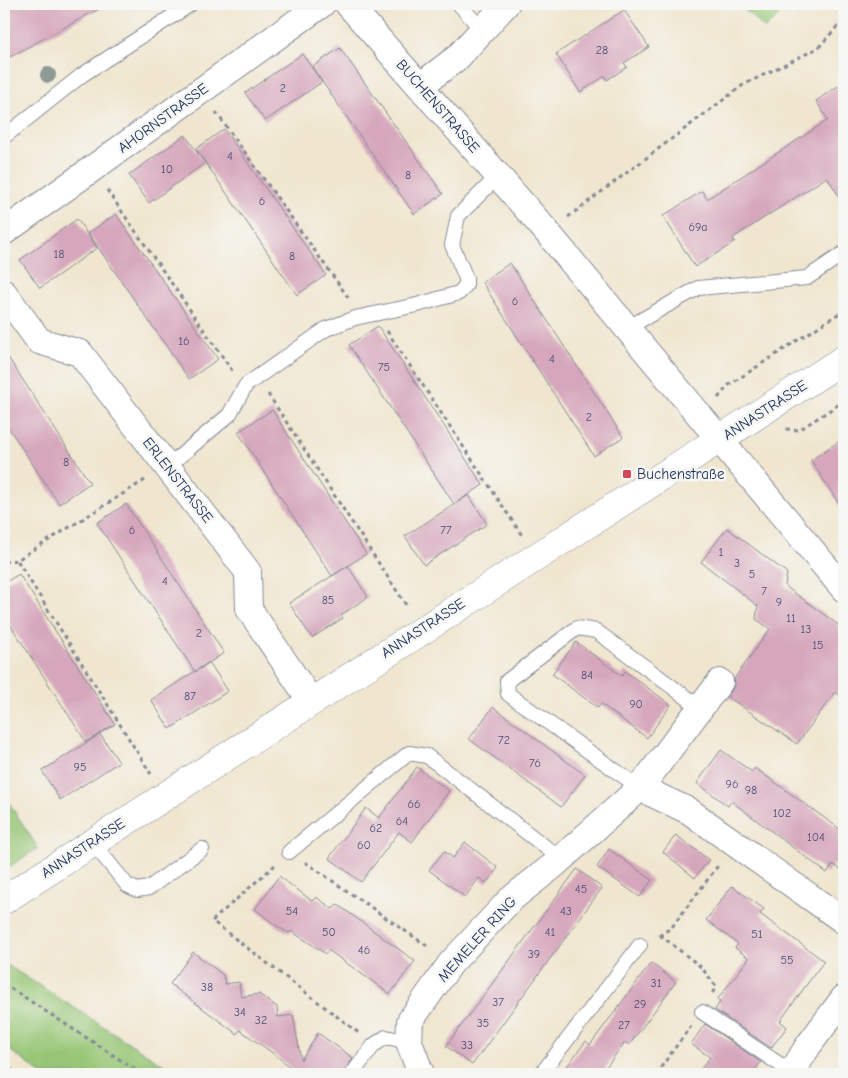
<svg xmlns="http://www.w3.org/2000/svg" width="848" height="1078" font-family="'Comic Neue',sans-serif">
<rect width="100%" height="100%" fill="#f6f6f2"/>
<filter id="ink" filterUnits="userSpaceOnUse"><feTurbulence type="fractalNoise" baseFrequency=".02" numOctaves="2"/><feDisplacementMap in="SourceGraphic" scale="10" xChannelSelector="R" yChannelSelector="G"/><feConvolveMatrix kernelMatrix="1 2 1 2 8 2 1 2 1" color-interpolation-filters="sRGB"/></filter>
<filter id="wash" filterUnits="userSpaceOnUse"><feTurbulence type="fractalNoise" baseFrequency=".0096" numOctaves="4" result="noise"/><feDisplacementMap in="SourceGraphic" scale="20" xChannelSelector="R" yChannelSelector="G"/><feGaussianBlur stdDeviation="1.12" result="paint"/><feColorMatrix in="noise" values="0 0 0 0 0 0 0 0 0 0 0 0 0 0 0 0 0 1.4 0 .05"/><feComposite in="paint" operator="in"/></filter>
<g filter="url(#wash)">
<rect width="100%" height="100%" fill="#f0e6cf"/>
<path fill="#96c675" stroke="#587a6a" d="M739,4H790L765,29Z
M4,795L38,848L4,870Z
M4,963L178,1074H42L4,1046Z"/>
<g id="blocks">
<path fill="#d6a7bc" d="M4,4H108L4,60Z
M624,10L649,47L624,63L627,67L607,80L605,76L580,92L556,54Z
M340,48L443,194L414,214L312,67Z
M302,54L322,82L265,121L245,93Z
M844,82V204L827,177L733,238L735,242L695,267L663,216L702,191L707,199L828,120L816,101Z
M224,129L326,275L297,295L196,149Z
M185,135L205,163L149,203L129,175Z
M116,214L218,359L189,379L88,233Z
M77,219L97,248L40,288L20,260Z
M510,263L623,437L594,456L482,282Z
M378,326L483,485L454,504L349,345Z
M4,351L90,483L59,504L4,421Z
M272,410L366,554L332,576L238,432Z
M844,438V512L811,460Z
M469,495L487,524L424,565L405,536Z
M126,504L224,653L195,672L97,523Z
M727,528L787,573L785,586L844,629V698L835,692L797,744L728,697L735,684L734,679L770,629L756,619L758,606L701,562Z
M348,566L368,597L341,615L343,618L312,638L289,603Z
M19,574L115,724L86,742L4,615V583Z
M576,642L622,676L625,671L671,705L647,738L601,704L598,708L552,674Z
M209,662L228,691L170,729L151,700Z
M493,707L585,775L561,807L469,739Z
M100,734L119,762L60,800L42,771Z
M721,750L752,772L755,768L844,832V872L833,864L827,873L731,801L728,806L697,783Z
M417,767L449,791L412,842L399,832L361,882L329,858L366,808L379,818Z
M676,835L709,860L695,878L663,852Z
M465,842L498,868L486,883L479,878L465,897L429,870L444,851L453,858Z
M609,849L652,880L640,897L597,867Z
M577,869L602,888L472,1065L446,1046Z
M279,876L312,901L316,897L333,909L337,904L415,961L390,994L328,950L326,954L291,931L289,933L278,927L255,909Z
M732,886L764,909L760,914L824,961L780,1021L787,1027L771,1048L715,1010L720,1002L717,1000L749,958L735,948L738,944L706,920Z
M193,952L223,975L225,984L239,982L241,997L259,994L277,1007L278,1017L293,1015L301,1060L318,1033L353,1058L343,1074H292L294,1070L274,1054L240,1030L237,1034L170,984Z
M651,963L676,982L629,1045L625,1042L601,1074H561L586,1041L590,1045Z
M705,1024L761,1062L752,1074H697L710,1057L691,1044Z"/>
</g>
</g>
<g filter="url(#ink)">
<use href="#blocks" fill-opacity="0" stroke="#868a96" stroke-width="1"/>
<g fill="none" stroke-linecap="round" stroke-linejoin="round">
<g stroke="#868a96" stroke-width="16">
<path id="lane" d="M459,4L482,30
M4,137L82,75L191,4
M627,328L698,288L807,278L844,253
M167,467L229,415L246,385L326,329L355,318L417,305L459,293L466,285V278L452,245L458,216L498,176
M640,788L508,694L507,681L577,628L596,631L701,708
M92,842L127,885L137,890L149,888L202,849
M289,852L409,753L427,756L561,859
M702,1012L791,1072
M352,1074L374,1045L386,1037L409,1042
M541,1074L640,945"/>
</g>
<g stroke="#868a96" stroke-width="28">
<path id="street" d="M348,4L547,232L844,589
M420,86L458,57L506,4
M4,232L322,4
M4,293L39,341L80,353L248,572L249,609L310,700
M640,788L720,682
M421,1074L409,1042L410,1021L451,963L511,899L554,865L640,788L689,811L844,921
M791,1074L808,1046L844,998"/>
</g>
<g stroke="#868a96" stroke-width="29">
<path id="secondary" d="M4,900L844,359"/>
</g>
<path stroke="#868a96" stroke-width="3" stroke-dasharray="4 4" stroke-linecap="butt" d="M216,112L350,300
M107,190L233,372
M568,217L743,85L818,48L844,19
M387,331L523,537
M268,394L408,608
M718,398L729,385L844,310
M786,429L799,430L844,401
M145,480L17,560L151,774
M4,562L17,560
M305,862L430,948
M275,865L212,921L360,1034
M660,935L701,967L716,986L711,996
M659,936L672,927L720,863
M4,984L142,1074
M656,1074L691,1026"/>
<use href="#lane" stroke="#fff" stroke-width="14"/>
<use href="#street" stroke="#fff" stroke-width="26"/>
<use href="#secondary" stroke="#fff" stroke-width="28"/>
<path stroke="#1b2f5e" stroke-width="4" d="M4,1065L16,1074"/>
</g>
<circle fill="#8f9a95" cx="48" cy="75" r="8"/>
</g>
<rect fill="#d1495b" stroke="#f6f6f2" stroke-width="2" x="622" y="469" width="10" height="10" rx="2.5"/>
<g text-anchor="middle" stroke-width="5" stroke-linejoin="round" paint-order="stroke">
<g font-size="12" fill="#4a4d76">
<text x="602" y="54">28</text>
<text x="283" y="92">2</text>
<text x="230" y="160">4</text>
<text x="167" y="173">10</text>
<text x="408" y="179">8</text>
<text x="262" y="205">6</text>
<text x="698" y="231">69a</text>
<text x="59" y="258">18</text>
<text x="292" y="260">8</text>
<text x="515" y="305">6</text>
<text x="184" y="345">16</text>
<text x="552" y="363">4</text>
<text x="384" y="371">75</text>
<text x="589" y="421">2</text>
<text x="66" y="466">8</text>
<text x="132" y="534">6</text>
<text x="446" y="534">77</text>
<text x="721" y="556">1</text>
<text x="737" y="567">3</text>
<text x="752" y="578">5</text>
<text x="165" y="585">4</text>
<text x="764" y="595">7</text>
<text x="328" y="604">85</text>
<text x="779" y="606">9</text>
<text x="791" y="622">11</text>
<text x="806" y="633">13</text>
<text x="199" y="637">2</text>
<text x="818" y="649">15</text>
<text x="587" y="679">84</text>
<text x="190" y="700">87</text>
<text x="636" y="708">90</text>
<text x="504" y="744">72</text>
<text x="535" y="767">76</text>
<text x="80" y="771">95</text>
<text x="732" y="788">96</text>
<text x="751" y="794">98</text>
<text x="414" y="808">66</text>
<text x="782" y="817">102</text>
<text x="402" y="825">64</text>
<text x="376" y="832">62</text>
<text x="816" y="841">104</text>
<text x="364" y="849">60</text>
<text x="581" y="893">45</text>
<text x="292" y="915">54</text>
<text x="566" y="915">43</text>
<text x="329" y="936">50</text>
<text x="550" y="936">41</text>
<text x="757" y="938">51</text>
<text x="364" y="954">46</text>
<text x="534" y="958">39</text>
<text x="787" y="964">55</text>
<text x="656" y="987">31</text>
<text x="207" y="991">38</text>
<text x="498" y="1006">37</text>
<text x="640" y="1008">29</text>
<text x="240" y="1016">34</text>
<text x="261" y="1024">32</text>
<text x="483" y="1027">35</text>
<text x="624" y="1029">27</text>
<text x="467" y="1049">33</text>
</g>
<g font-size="15" fill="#1b2f5e" stroke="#f6f6f2">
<text transform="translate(438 106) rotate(49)" y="5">BUCHENSTRASSE</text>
<text transform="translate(163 118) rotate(-36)" y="5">AHORNSTRASSE</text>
<text transform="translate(765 410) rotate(-33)" y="5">ANNASTRASSE</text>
<text transform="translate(178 480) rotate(52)" y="5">ERLENSTRASSE</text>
<text transform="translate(423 628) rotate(-33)" y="5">ANNASTRASSE</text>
<text transform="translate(83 848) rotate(-33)" y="5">ANNASTRASSE</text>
<text transform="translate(477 939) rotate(-48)" y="5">MEMELER RING</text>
</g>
<g font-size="15" fill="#1b2f5e" stroke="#f6f6f2" text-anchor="start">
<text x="637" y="479">Buchenstraße</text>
</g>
</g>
<rect width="848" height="1078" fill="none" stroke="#f6f6f2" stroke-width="20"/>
</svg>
